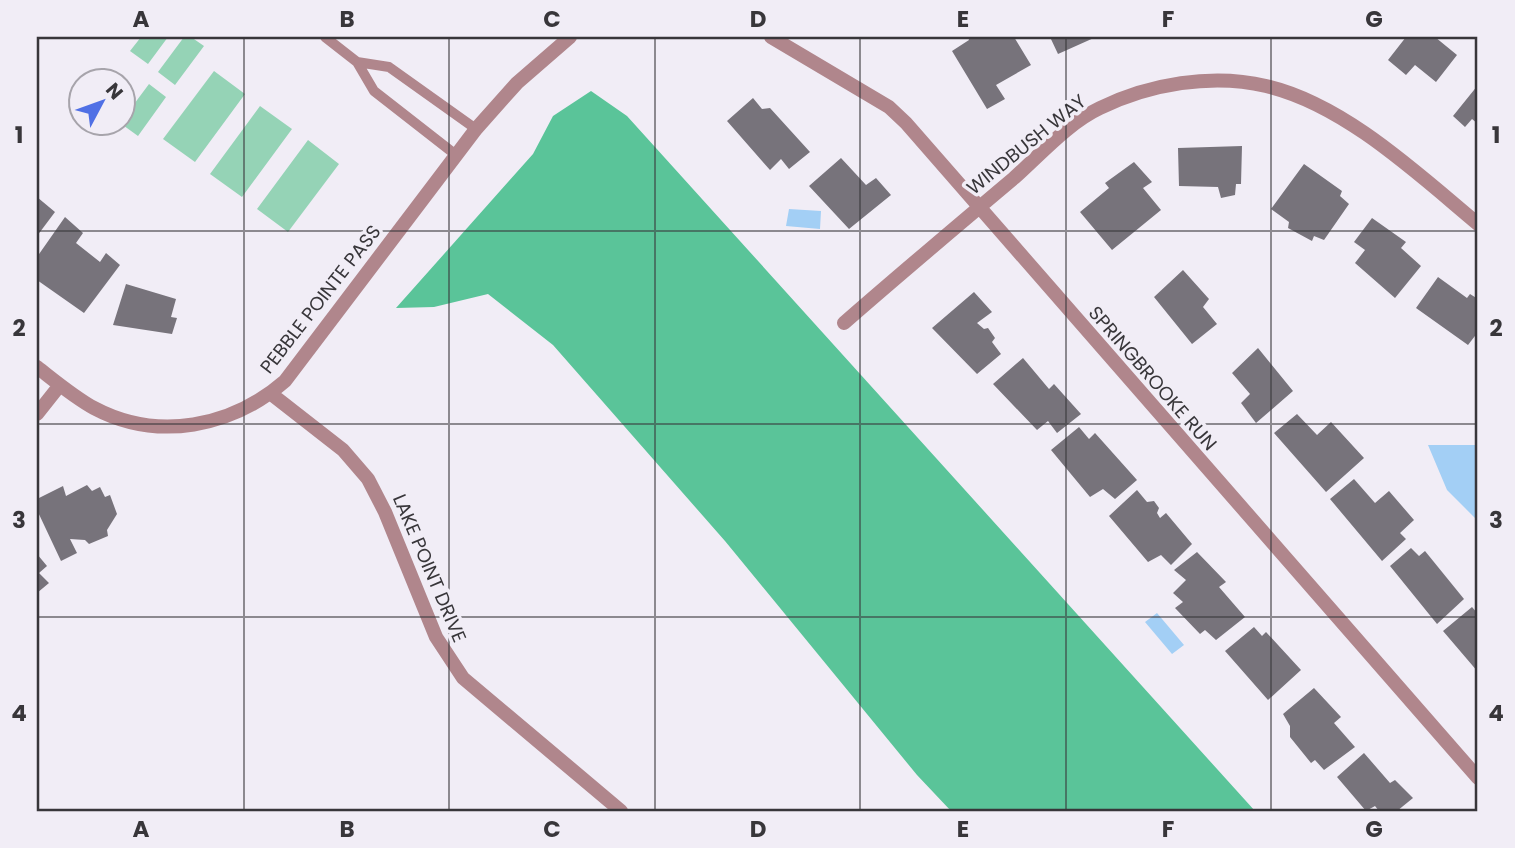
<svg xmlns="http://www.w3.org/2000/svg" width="1515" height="848" font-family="Poppins,sans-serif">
<rect width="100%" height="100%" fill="#f1edf6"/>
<path fill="#95d3b6" d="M141,37H168L148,64L130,51Z
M184,37H191L204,46L175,85L158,72Z
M214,71L245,94L195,162L163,139Z
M149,84L166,97L138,136L120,123Z
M260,106L292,129L242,197L210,174Z
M308,140L339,164L288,232L257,209Z"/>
<path fill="#5ac499" d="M591,91L627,116L1255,811H951L917,775L725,541L553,345L488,294L434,307L396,308L533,154L553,116Z"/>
<path fill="#a3cff5" d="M789,209L821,211L820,229L786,226Z
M1428,445H1478V521L1447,490Z
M1157,613L1184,645L1172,654L1145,622Z"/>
<path fill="#77737b" d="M968,37H1014L1031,65L996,85L1005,99L987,109L952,51L969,40Z
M1050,37H1096L1058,54Z
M1406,37H1435L1457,55L1436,82L1415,65L1406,75L1388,60Z
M1478,85V124L1472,119L1465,127L1453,116Z
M753,98L762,109L770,108L810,152L789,169L781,159L770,170L727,121Z
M1242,146L1241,184H1236L1235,195L1221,198L1218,187L1179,186L1178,148Z
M841,158L866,185L876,178L891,195L849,229L809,186Z
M1134,162L1152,182L1143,188L1161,210L1112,250L1080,212L1109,188L1105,183Z
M1304,164L1342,191L1340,196L1349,204L1324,240L1314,236L1312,241L1288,228L1289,222L1271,209Z
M37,197L55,212L37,236Z
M65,217L83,233L76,243L100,262L106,253L120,265L84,313L37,280V257Z
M1372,218L1406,242L1401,248L1421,266L1395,298L1355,263L1365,250L1354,242Z
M1183,270L1209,299L1203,307L1217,324L1192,344L1154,297Z
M1438,277L1467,298L1470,294L1478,299V332L1468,345L1416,308Z
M126,284L176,299L171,317L177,318L172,334L113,325Z
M974,292L992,312L977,323L984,329L988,328L995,338L992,342L1001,354L977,374L932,328Z
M1258,348L1293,391L1256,423L1241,403L1250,394L1232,373Z
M1023,358L1049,389L1054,384L1081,414L1057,433L1048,421L1037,430L993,384Z
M1297,414L1317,435L1331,422L1364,458L1326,492L1274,433Z
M1079,427L1089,439L1095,433L1137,480L1115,499L1103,489L1090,497L1051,450Z
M1354,479L1375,503L1389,491L1414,520L1400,533L1406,539L1382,561L1330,499Z
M87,485L92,491L100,487L105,497L110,495L117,514L107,530L108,536L89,544L85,540L70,539L77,553L61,561L37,510V499L63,486L66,496Z
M1137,490L1147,502L1154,501L1159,508L1157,513L1160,518L1166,513L1192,544L1171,565L1161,555L1148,562L1109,516Z
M1411,548L1419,556L1425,551L1464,599L1437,624L1390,566Z
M1197,552L1226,582L1219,587L1245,617L1216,640L1205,630L1200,634L1175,608L1183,602L1173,593L1186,580L1174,570Z
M37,554L47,566L39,573L49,583L37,593Z
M1472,607L1478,614V672L1443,631Z
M1254,627L1262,636L1266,632L1301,670L1268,700L1225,651Z
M1314,688L1341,717L1334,723L1355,747L1324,770L1315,760L1311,763L1290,737V726L1283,714Z
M1364,753L1390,783L1395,780L1413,798L1397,811H1379L1375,806L1366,811L1337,777Z"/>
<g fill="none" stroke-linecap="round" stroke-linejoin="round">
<path stroke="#b0868c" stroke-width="10" d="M325,37L357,62L374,91L456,155
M357,62L389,67L476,129"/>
<path stroke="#b0868c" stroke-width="14" d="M771,37L889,107L906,123L1478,778
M844,323C900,274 957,226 1014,178C1040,155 1068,123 1100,108C1149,84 1212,73 1266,86C1344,104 1418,174 1478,224
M37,367C55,381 74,397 94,408C158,442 232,427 285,381L476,129L517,83L570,37
M270,393L343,450L368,479L385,512L436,637L463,678L621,811
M37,414L60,385"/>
</g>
<path fill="none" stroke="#38363a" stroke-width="2" stroke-opacity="0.55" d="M244,37V811M449,37V811M655,37V811M860,37V811M1066,37V811M1271,37V811M37,231H1478M37,424H1478M37,617H1478"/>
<g text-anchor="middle" stroke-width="7" stroke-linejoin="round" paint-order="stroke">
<g font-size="19" fill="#38363a" stroke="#f1edf6">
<text transform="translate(1026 144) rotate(-39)" y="7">WINDBUSH WAY</text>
<text transform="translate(320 299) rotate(-52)" y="7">PEBBLE POINTE PASS</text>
<text transform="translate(1153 378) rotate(49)" y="7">SPRINGBROOKE RUN</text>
<text transform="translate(430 568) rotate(67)" y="7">LAKE POINT DRIVE</text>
</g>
</g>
<rect width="1515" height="848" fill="none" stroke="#f1edf6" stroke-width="77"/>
<g transform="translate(102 102) rotate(49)"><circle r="33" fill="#f1edf6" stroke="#a7a4ab" stroke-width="2"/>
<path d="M0-5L12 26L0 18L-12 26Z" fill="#5070e5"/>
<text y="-10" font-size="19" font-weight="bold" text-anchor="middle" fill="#38363a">N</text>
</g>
<rect x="38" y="38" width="1438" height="772" fill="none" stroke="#38363a" stroke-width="2.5"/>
<g font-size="23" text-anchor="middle" font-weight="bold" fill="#38363a">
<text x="141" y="27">A</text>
<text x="347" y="27">B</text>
<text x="552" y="27">C</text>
<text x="758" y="27">D</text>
<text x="963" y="27">E</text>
<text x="1168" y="27">F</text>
<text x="1374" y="27">G</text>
<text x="19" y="143">1</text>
<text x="1496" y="143">1</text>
<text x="19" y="336">2</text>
<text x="1496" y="336">2</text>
<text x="19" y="528">3</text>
<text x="1496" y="528">3</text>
<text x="19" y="721">4</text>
<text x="1496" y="721">4</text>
<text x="141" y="837">A</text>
<text x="347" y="837">B</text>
<text x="552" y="837">C</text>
<text x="758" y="837">D</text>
<text x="963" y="837">E</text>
<text x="1168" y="837">F</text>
<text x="1374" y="837">G</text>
</g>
</svg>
